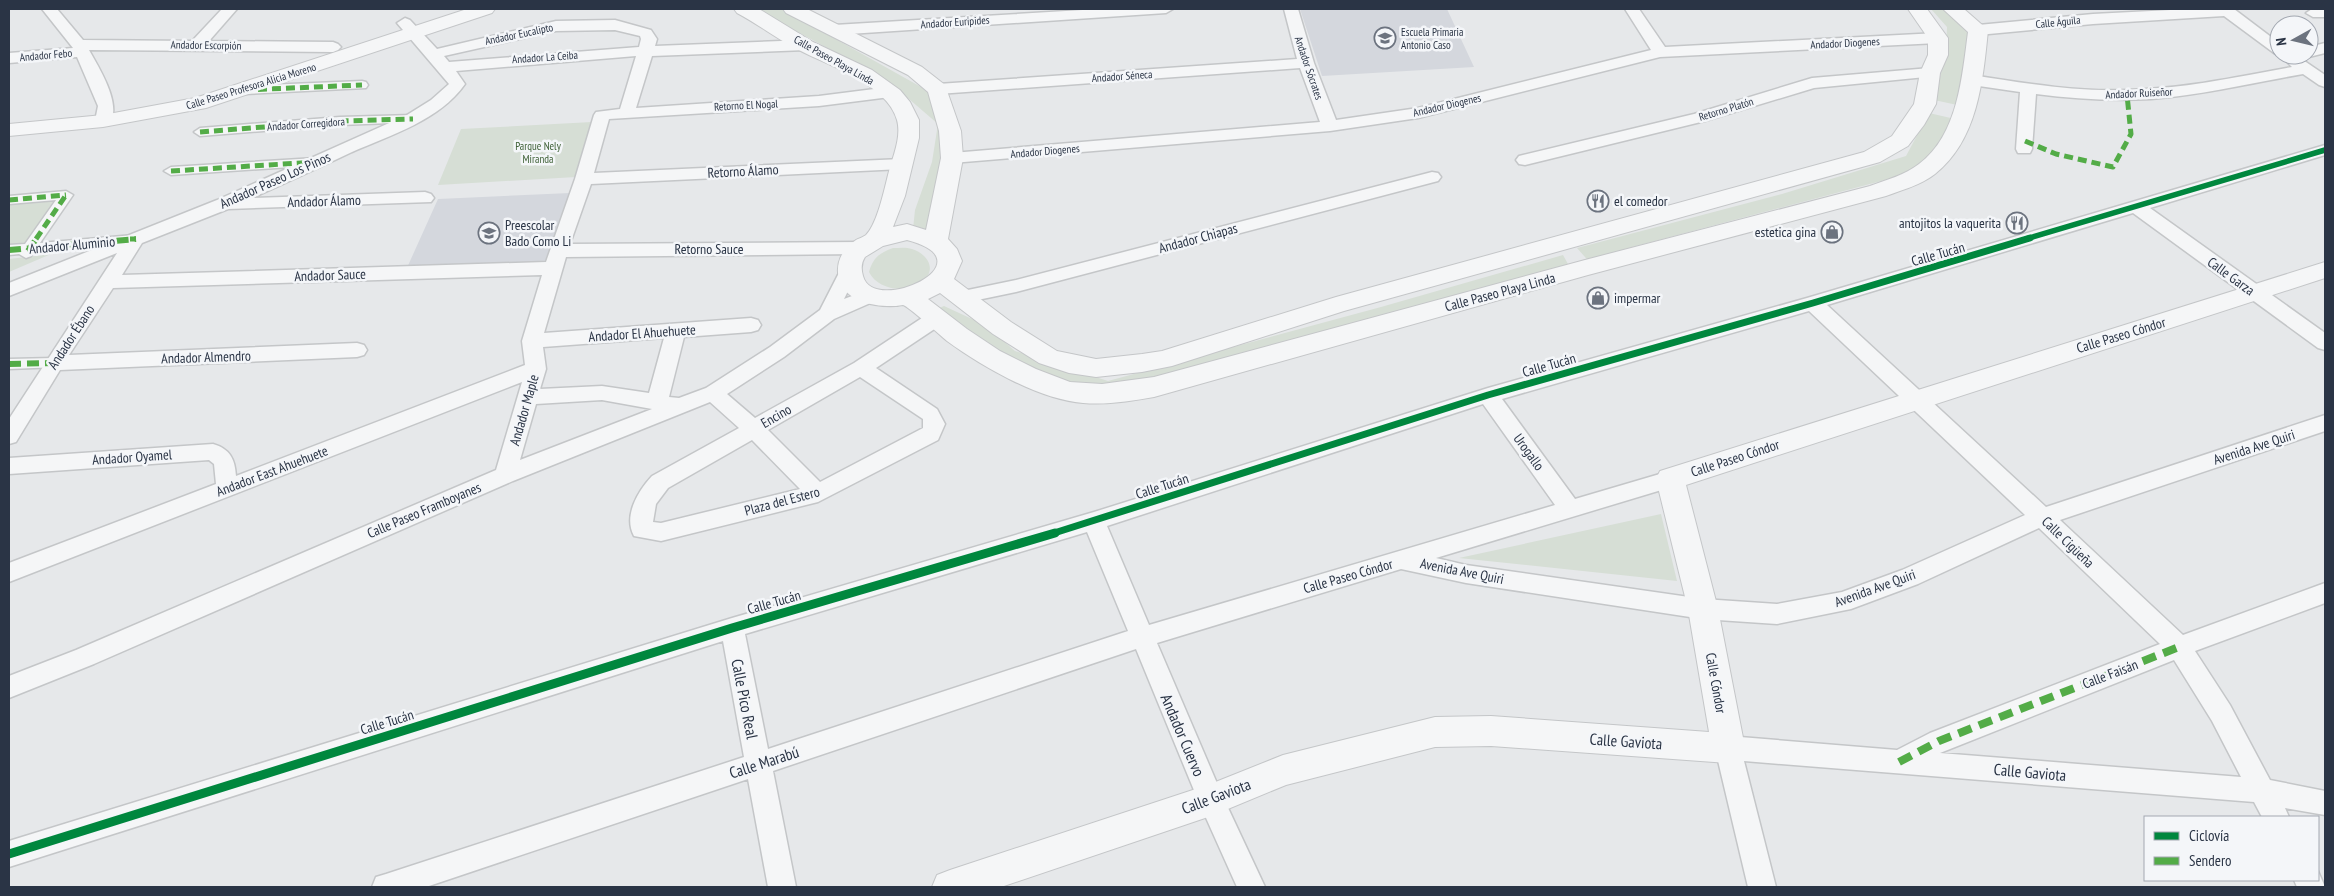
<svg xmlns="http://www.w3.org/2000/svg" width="2334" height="896" font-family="'PT Sans Narrow',sans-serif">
<rect width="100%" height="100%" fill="#e6e8ea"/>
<path fill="#d4d7dd" d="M1300,9H1447L1474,67L1322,76Z
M570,193L543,267L406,270L438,199Z"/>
<path fill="#d6ded5" d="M755,9H782L930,92L944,114L946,165L932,233L913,229L915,210L932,162L938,124L887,80Z
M1931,9H1950L1969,24L1962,106L1934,100L1946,54L1947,27Z
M1929,113L1955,119L1932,158L1900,176L1625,249L1592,265L1577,248L1782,194L1906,156Z
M592,122L576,177L438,185L461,129Z
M66,195L30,248L9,250V200Z
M893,248C899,248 906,247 912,249C925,253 936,266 926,278C911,295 878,291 869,272C873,258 879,253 893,248Z
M51,254L9,272V259Z
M1563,255L1568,264L1160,384L1075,390L1008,362L932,311L944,306L985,325L1015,351L1108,381L1381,307Z
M1661,514L1677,581L1459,558Z"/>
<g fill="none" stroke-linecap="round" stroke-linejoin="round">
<g stroke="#c4c6c8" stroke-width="3">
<path id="pedestrian" d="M362,81L366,82L368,85L366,88L244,94L238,90L244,86Z
M413,115L419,119L417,122L340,125L200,136L194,132L200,128L340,117Z
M316,158L323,162L321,165L171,175L164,171L171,167Z
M66,191L73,195L40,243L134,235L139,237L141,240L139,243L33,253L31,256L26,258L19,254L9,255V245L25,244L56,200L9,204V196Z
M54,358L59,359L62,363L59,367L9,369V359Z"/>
</g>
<g stroke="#c4c6c8" stroke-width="3">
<path id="minor" d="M42,9H57L83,40L192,41L222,9H237L209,41L333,42L338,44L341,47L338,50L333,52L89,50C99,68 123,105 109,125H97L95,121L98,106L77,57L9,63V53L73,48Z
M1099,9H1173L1166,13L834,35L826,30L834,25Z
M1284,9H1298L1314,63L1336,120L1418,108L1651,50L1625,9H1639L1665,47L1938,33L1943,35L1946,38L1943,41L1938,43L1660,57L1418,118L1330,131L952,163L946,162L943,158L946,154L952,153L1320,122L1300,68L938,94L932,92L930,89L932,86L938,84L1297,59Z
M2190,9H2234L2279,43V55L2274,53L2224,16L2093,24L1978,35L1970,30L1978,25L2093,14Z
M2325,9V17H2313L2306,13L2312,9Z
M405,18L410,20L437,49L556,21L615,20L651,30L657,39L655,46L806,40L811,42L814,45L811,48L806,50L652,56L636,108L819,96L890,87L896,89L898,92L896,95L890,97L819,106L609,119L594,173L902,159L908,160L911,164L908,168L902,169L591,184L570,244L860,242L866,244L869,248L866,252L860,254L566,257L544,333L751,318L758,320L761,325L758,330L751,332L684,337L669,397L679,398L706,388L770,347L820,310L841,269L848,267L855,269L857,273L844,299L868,290L875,291L878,296L875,301L834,319L784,357L727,394L755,418L854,363L928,314L935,312L942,314L945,319L942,324L876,368L937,409L945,424L938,440L818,502L661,541L634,536C623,516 638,491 652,476L739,428L710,402L513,481L94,664L9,698V676L76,650L496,470L522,382L9,582V563L216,484L214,464L209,460L9,474V458L213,444C230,449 235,459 236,476L525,365L522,341L542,275L113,288L69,355L357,343L364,345L367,350L364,355L357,357L60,370L16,442L9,444V419L117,253L9,296V283L217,200L407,115L431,100L449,84L397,23ZM615,30L640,36L641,39L639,47L449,62L444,56L556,31ZM636,56L620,109L596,112L594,115L575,179L546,262L122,275L142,243L228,209L431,202L434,198L431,194L425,192L252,198C285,183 319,168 352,152C391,135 440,120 465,84L456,71ZM664,338L649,393L602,386L540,389L546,369L543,347ZM860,377L923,419V428L820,482L768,430ZM602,400L652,409L520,460L536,404ZM752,440L800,489L661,523L653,522L656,504L668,488Z
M2325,43V53L2309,57L2303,55H2309V47Z
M2294,56L2300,58L2325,75V87L2319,85L2303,74C2252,83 2202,95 2151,99C2112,101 2074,99 2036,94L2032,149L2030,153H2018L2016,149L2020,92L1972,85L1966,83L1964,80L1966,77L1972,75C2023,83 2075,92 2127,90C2182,89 2237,77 2292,67L2286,61L2288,58Z
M1930,68L1936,70L1938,73L1936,76L1814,88L1705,121L1525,165L1519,164L1516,160L1519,156L1694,114L1812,78Z
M2325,145V155L2150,208L2325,333V350L2318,348L2133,213L1827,305L2046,507L2325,415V431L2060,520L2183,635L2325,583V603L2195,651L2230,705L2270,780L2325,791V815L2285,808L2289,817H2262L2254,802L1744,761L1776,887H1748L1715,748L1719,740L1728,736L1897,750L1930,733L2160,644L2039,528L1918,584L1851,609L1777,624L1703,619L1466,583L1401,569L1157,643L1222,795L1265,887H1237L1198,800L1136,649L773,771L796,887H768L748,779L426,887H372L376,877L386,874L744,757L723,641L9,867V841L732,618L1094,512L1488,388L1807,298ZM1809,311L2025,515L1902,570L1842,592L1777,604L1703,599L1466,565L1436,558L1678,485L1681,479L1678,473L1670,471L1575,499L1502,399ZM1483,404L1555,505L1149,625L1107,526ZM1087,532L1128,631L768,749L745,634ZM2174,660L2212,721L2241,777L1940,753Z
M1432,172L1438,173L1441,177L1438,181L1016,292L963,303L956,302L953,297L956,292L963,291L1016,280Z
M2318,871L2325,887H2297L2294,880H2318Z"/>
</g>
<g stroke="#c4c6c8" stroke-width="2">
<path id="tertiary" d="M467,9H495L492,13L206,108L103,127L9,136V124L103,115L195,98Z
M734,9H759L813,42L872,70L900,90L910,102L919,120V138L905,196L893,227L907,224L926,230L941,158L939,131L928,92L908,75L786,13L783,9H807L922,67L945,85L961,131L963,158L948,239L957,249L962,261L954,279L1011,322L1057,351L1096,359L1142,354L1162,351L1336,297L1864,152L1892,136L1914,104L1920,73L1928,55V38L1908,9H1927L1948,38V55L1940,73L1936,104L1924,125L1908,146L1880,162L1344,311L1172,366L1142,372L1096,377L1069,373L1039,363L993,334L940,293L928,299L967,329L1000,351L1036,369L1070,382L1102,384L1154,377L1585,260L1870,186C1886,180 1905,175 1919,164C1958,135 1962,77 1968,32L1943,9H1964L1988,30C1983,80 1978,140 1935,174C1921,185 1902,190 1886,196L1588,275L1154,397C1131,401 1107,405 1083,403C1040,400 981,366 947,341C940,335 908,306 903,305C901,305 898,306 896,306C874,307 846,302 839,279C835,263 842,249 856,240C858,239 863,237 866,235C877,224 884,191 888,175C892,158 902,138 897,120C887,84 829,66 799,50C777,39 758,24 737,13ZM907,240C992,262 873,316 863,276C861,269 861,263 865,257L883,246Z
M2325,262V278L1686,485L1718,609L1745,748L1740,759L1728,763L1491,746L1435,747L1286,785L1211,816L1001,887H932L937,875L950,870L1208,785L1283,755L1435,717L1491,716L1709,732L1688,609L1656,479L1660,471Z"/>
</g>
<use href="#pedestrian" fill="#f5f6f7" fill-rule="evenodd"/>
<use href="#minor" fill="#f5f6f7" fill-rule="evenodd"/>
<use href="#tertiary" fill="#f5f6f7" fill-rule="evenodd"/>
<path stroke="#53ac47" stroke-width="5" stroke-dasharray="9 5" stroke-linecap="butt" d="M244,90L362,85
M200,132L340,121L413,119
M2025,141L2056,154L2113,167L2131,134L2127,95
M171,171L316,162
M9,200L66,195
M36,239L66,195
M130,239H136"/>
<path stroke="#53ac47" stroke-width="6" stroke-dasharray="12 6" stroke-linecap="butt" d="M9,250L136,239
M28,251L37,238
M9,364L54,363"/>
<path stroke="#53ac47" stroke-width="8" stroke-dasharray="14 8" stroke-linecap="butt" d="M1899,762L1939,741L2179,647"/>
<g stroke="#f4f6f9" stroke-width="8">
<path id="cycleway-far2" d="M2026,239L2325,150"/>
</g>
<g stroke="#f4f6f9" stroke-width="10">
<path id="cycleway-far1" d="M1051,534L1488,395L1813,303L2030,238"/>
</g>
<g stroke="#f4f6f9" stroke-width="12">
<path id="cycleway" d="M9,854L732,628L1055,533"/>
</g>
<use href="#cycleway-far2" stroke="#00873e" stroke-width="5.5"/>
<use href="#cycleway-far1" stroke="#00873e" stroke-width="7"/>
<use href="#cycleway" stroke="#00873e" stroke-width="9"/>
</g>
<defs>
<g id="school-ring" transform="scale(1.125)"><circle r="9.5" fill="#f4f6f9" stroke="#6c737f" stroke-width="1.5"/><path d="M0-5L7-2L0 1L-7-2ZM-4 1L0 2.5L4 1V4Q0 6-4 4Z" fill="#6c737f"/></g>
<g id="restaurant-ring" transform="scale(1.125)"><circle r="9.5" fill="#f4f6f9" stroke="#6c737f" stroke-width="1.5"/><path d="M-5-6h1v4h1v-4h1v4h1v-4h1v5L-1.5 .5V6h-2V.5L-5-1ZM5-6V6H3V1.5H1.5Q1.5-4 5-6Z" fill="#6c737f"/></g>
<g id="shop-ring" transform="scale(1.125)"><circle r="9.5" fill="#f4f6f9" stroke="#6c737f" stroke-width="1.5"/><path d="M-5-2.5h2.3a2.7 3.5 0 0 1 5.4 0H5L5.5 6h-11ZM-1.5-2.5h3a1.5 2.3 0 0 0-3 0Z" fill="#6c737f"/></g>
</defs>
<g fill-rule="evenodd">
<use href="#school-ring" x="1385" y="38"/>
<use href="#restaurant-ring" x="1598" y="201"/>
<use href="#restaurant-ring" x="2017" y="223"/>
<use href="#shop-ring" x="1832" y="232"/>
<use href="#school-ring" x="489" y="233"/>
<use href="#shop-ring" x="1598" y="298"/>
</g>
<g text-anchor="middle" stroke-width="5" stroke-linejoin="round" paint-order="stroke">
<g font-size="11" fill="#2a3445" stroke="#f4f6f9">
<text transform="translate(955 22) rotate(-4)" y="4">Andador Euripides</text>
<text transform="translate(2058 22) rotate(-6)" y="4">Calle Águila</text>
<text transform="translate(519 34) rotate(-12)" y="4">Andador Eucalipto</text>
<text transform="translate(1845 43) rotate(-3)" y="4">Andador Diogenes</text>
<text transform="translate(206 45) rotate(1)" y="4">Andador Escorpión</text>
<text transform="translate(46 55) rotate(-5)" y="4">Andador Febo</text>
<text transform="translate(545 57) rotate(-4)" y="4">Andador La Ceiba</text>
<text transform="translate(834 60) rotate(29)" y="4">Calle Paseo Playa Linda</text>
<text transform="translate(1309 68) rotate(71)" y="4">Andador Sócrates</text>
<text transform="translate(1122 76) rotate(-4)" y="4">Andador Séneca</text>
<text transform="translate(251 86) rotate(-17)" y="4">Calle Paseo Profesora Alicia Moreno</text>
<text transform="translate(2139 93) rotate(-3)" y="4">Andador Ruiseñor</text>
<text transform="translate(746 105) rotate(-3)" y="4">Retorno El Nogal</text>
<text transform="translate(1447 105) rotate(-13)" y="4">Andador Diogenes</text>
<text transform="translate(1726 109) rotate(-17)" y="4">Retorno Platón</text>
<text transform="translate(306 124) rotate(-4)" y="4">Andador Corregidora</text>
<text transform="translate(1045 151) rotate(-5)" y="4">Andador Diogenes</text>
</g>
<g font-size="11" fill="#2a3445" stroke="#f4f6f9" text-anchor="start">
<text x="1401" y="36">Escuela Primaria<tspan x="1401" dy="13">Antonio Caso</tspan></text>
</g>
<g font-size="11" fill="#3f6137" stroke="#f4f6f9">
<text x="538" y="150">Parque Nely<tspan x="538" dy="13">Miranda</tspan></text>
</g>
<g font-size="14" fill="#2a3445" stroke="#f4f6f9">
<text transform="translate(743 171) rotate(-3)" y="5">Retorno Álamo</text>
<text transform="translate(275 180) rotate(-24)" y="5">Andador Paseo Los Pinos</text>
<text transform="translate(324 201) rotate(-2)" y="5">Andador Álamo</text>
<text transform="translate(1198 238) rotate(-15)" y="5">Andador Chiapas</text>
<text transform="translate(72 245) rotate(-5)" y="5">Andador Aluminio</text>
<text x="709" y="254">Retorno Sauce</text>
<text transform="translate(1938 254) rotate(-16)" y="5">Calle Tucán</text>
<text transform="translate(330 275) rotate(-2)" y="5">Andador Sauce</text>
<text transform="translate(2231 276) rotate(36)" y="5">Calle Garza</text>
<text transform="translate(1500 292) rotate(-15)" y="5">Calle Paseo Playa Linda</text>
<text transform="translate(642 333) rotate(-4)" y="5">Andador El Ahuehuete</text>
<text transform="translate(2121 335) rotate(-17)" y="5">Calle Paseo Cóndor</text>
<text transform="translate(71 337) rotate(-57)" y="5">Andador Ébano</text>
<text transform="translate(206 357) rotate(-2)" y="5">Andador Almendro</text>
<text transform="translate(1549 365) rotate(-16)" y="5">Calle Tucán</text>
<text transform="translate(524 410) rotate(-74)" y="5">Andador Maple</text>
<text transform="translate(776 416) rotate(-30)" y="5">Encino</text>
<text transform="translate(2254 447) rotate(-18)" y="5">Avenida Ave Quiri</text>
<text transform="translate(1529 452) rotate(54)" y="5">Urogallo</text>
<text transform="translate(132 457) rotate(-4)" y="5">Andador Oyamel</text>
<text transform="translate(1735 458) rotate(-18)" y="5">Calle Paseo Cóndor</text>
<text transform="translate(272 471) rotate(-21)" y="5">Andador East Ahuehuete</text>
<text transform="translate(1162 486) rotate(-18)" y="5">Calle Tucán</text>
<text transform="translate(782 501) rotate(-15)" y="5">Plaza del Estero</text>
<text transform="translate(424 510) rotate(-23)" y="5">Calle Paseo Framboyanes</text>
<text transform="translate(2068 542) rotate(44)" y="5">Calle Cigüeña</text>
<text transform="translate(1462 571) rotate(11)" y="5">Avenida Ave Quiri</text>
<text transform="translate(1348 576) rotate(-16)" y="5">Calle Paseo Cóndor</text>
<text transform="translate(1875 588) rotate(-20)" y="5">Avenida Ave Quiri</text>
<text transform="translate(774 602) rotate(-16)" y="5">Calle Tucán</text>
<text transform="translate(2110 674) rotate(-21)" y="5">Calle Faisán</text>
<text transform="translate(1716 683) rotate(80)" y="5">Calle Cóndor</text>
<text transform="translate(387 722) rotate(-17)" y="5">Calle Tucán</text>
</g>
<g font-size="14" fill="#2a3445" stroke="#f4f6f9" text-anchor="start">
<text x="1614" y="206">el comedor</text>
<text x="2001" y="228" text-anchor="end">antojitos la vaquerita</text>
<text x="505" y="230">Preescolar<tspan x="505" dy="16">Bado Como Li</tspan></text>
<text x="1816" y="237" text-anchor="end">estetica gina</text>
<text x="1614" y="303">impermar</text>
</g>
<g font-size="16" fill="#2a3445" stroke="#f4f6f9">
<text transform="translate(745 699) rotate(79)" y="6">Calle Pico Real</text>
<text transform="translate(1183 735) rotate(67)" y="6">Andador Cuervo</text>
<text transform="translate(1626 741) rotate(4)" y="6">Calle Gaviota</text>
<text transform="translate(764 762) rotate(-18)" y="6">Calle Marabú</text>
<text transform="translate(2030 772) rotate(5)" y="6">Calle Gaviota</text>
<text transform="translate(1216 796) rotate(-21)" y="6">Calle Gaviota</text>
</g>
</g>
<rect width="2334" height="896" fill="none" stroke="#2a3445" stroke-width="20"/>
<rect x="2144" y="816" width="175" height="65" fill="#f4f6f9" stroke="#a3a8b1"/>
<rect x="2154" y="832" width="25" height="8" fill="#00873e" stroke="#a3a8b1"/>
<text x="2189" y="841" font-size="15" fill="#2a3445">Ciclovía</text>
<rect x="2154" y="857" width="25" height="8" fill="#53ac47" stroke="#a3a8b1"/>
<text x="2189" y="866" font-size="15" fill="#2a3445">Sendero</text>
<g transform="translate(2294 40) rotate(262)"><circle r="24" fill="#f4f6f9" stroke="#a3a8b1"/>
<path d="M0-4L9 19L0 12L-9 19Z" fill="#6c737f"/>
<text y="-8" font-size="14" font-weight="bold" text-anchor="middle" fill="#2a3445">N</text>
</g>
</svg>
